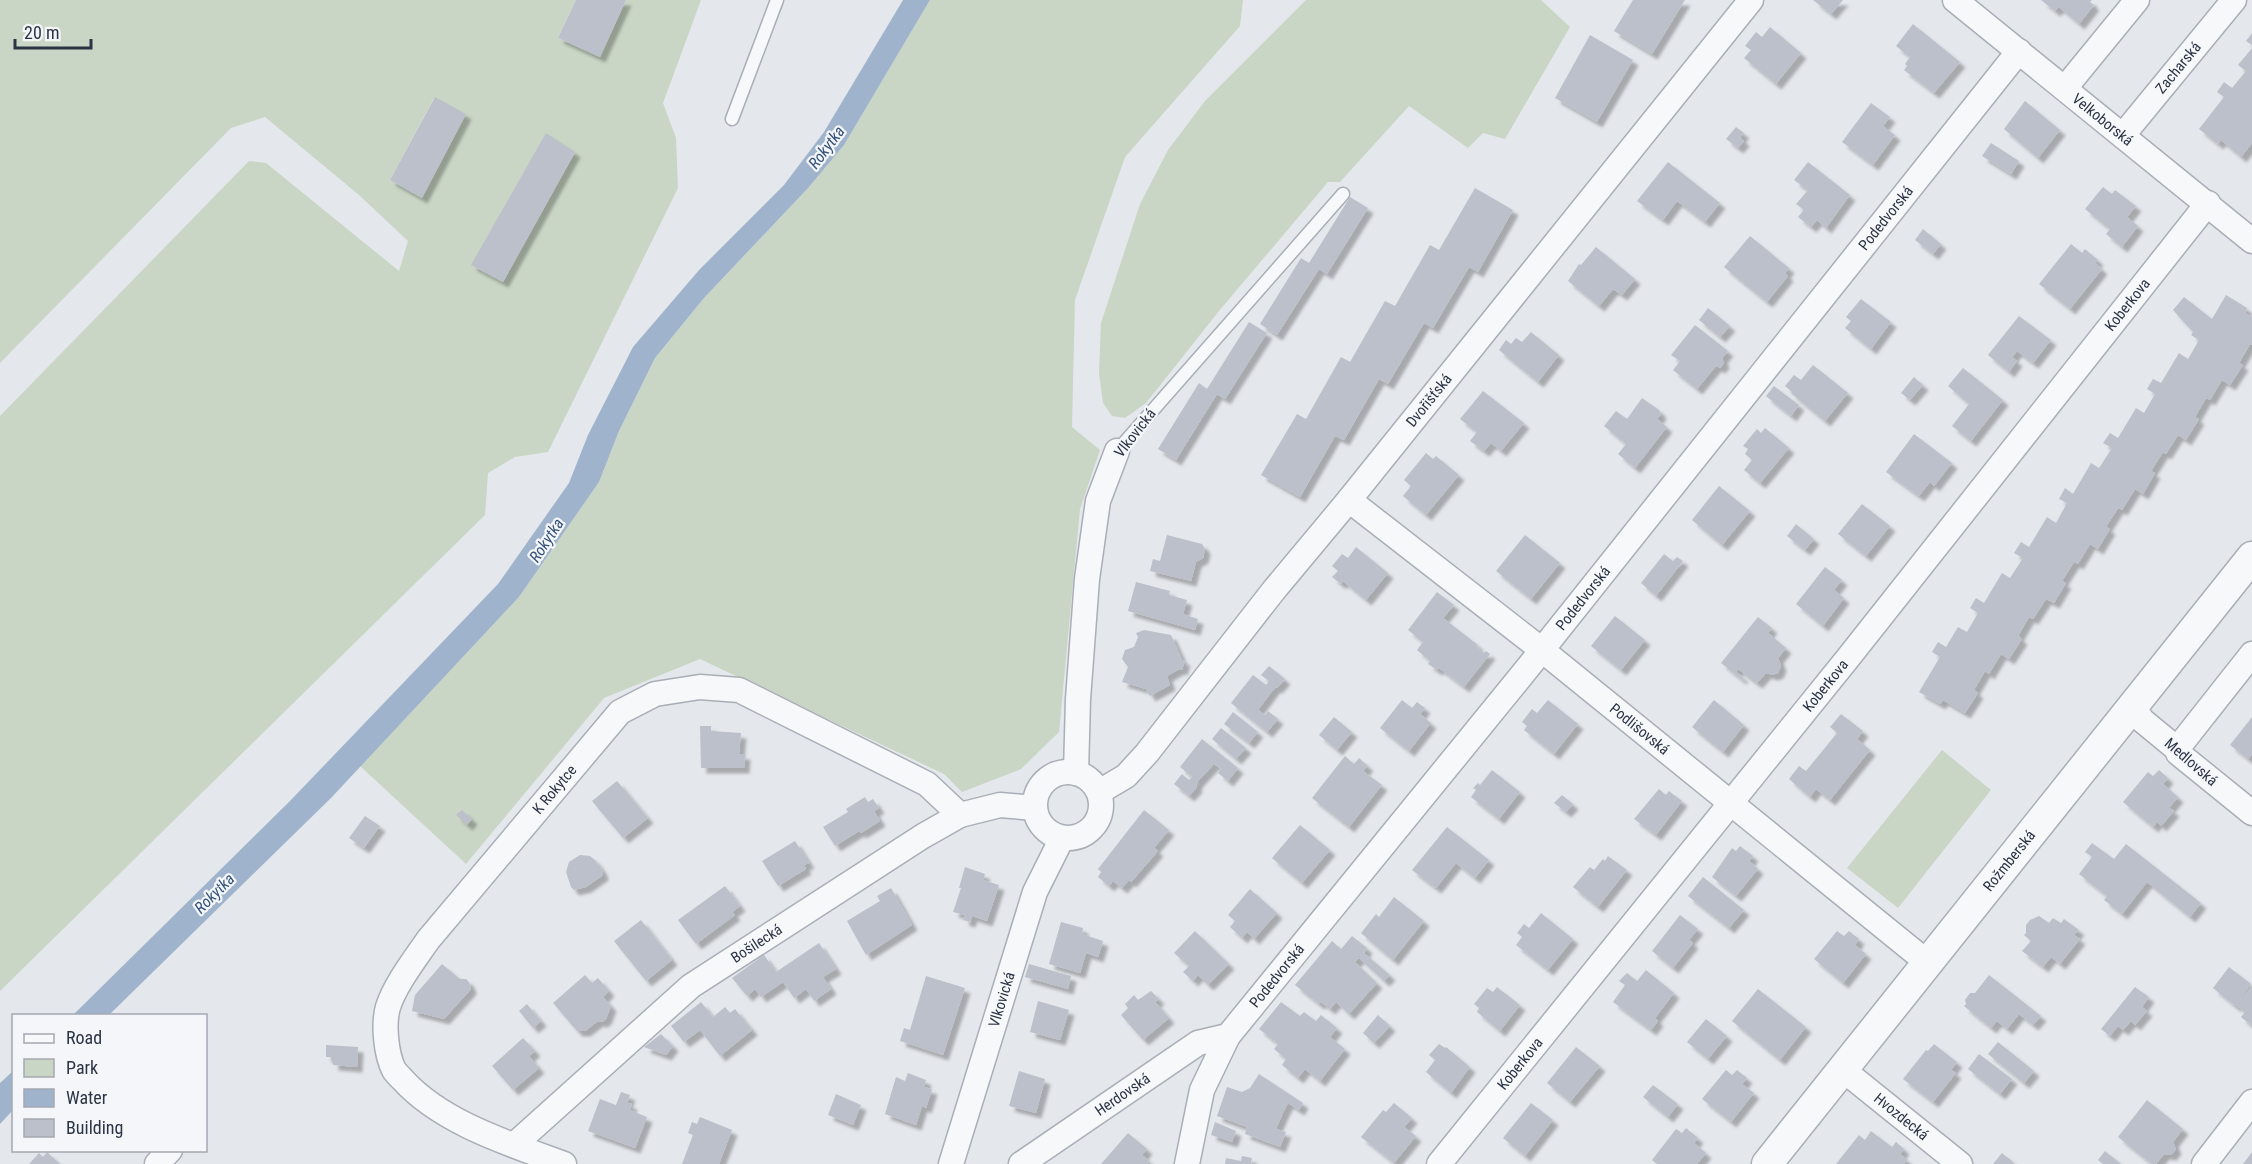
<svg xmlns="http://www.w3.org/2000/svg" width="2252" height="1164" font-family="'Roboto Condensed',sans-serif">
<defs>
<filter id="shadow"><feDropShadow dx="5.5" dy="5.5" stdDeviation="1.5" flood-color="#0004"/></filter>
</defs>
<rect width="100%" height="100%" fill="#e4e7ec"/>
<path fill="#c9d6c5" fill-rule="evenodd" d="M0,0H576L558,38L600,57L626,0H701L663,103L676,138L678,188L548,452L515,457L488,473L485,515L0,991V416L249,161L266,163L399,271L408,241L359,195L265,117L231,128L0,363ZM434,98L466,114L422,197L390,180ZM546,134L575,153L503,282L472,265Z
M930,0H1243L1240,26L1125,157L1075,300L1072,427L1100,450L1080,509L1059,732L1021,769L962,792L944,774L700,659L604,698L466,864L360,766L519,597L599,482L619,431L655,358L704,298L809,187L844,145Z
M1306,0H1541L1570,27L1505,139L1483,133L1468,148L1409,106L1340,182H1328L1219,311L1146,403L1125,418L1112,416L1103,403L1099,373L1101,323L1140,204L1168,150L1205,101Z
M1942,750L1991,790L1898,908L1847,868Z"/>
<path fill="#9fb4cc" d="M903,0H930L844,145L809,187L704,298L655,358L619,431L599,482L519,597L331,798L109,1015H73L290,801L498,584L569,483L588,435L633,347L700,269L784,185L824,132Z
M13,1071V1110L0,1124V1083Z"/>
<path fill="#bbc0ca" filter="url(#shadow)" d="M576,0H626L600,57L558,38Z
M1633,0H1685L1652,54L1614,31Z
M1813,0H1843L1831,14Z
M2041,0H2092L2090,2L2094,5L2079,24L2059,7L2055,11Z
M1913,24L1960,62L1934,93L1904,70L1907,66L1905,64L1910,57L1896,46Z
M1770,27L1801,53L1776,84L1744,58L1751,50L1745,46L1756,32L1762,37Z
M2252,33V45L2246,41Z
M1590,35L1633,60L1597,122L1555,98Z
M2252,48V143L2241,157L2221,140L2218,144L2199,129L2224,97L2217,92L2224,82L2232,88L2246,71L2238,65Z
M435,97L466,114L422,198L390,180Z
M2025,101L2060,130L2038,158L2004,129Z
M1871,103L1890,117L1883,126L1895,135L1873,165L1842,142Z
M1736,127L1744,133L1740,137L1744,141L1738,148L1726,139Z
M546,133L575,152L503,282L471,265Z
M1991,143L2019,161L2011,174L1982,156Z
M1668,162L1720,203L1705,222L1677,201L1663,220L1637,201Z
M1808,162L1850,195L1826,228L1817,220L1811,227L1798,217L1804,210L1796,204L1808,190L1794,180Z
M2103,187L2112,194L2115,190L2136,206L2127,217L2138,226L2122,247L2106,234L2110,229L2085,209Z
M1475,188L1513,210L1478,272L1469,267L1433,328L1424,323L1388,384L1379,379L1344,440L1335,436L1300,497L1261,475L1297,414L1306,419L1341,357L1350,362L1385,301L1395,306L1430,245L1439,250Z
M1350,197L1368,208L1327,274L1319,269L1277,335L1260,324L1301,258L1309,263Z
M1923,229L1941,244L1933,254L1915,240Z
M1750,236L1789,268L1785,273L1788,276L1767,302L1724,267Z
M2071,244L2082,253L2085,249L2098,260L2095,263L2102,269L2070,309L2039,284Z
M1596,247L1635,279L1622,295L1613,289L1599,306L1568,281L1579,264L1581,265Z
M2226,295L2247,308L2245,313L2252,317V345L2250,344L2239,363L2243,365L2230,385L2222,380L2210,400L2206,398L2195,417L2199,419L2186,440L2178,435L2166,454L2163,452L2151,471L2155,473L2143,494L2135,489L2122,510L2118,508L2106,527L2110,529L2098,549L2090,544L2078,564L2074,562L2062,581L2066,583L2054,603L2046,599L2033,619L2029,617L2018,636L2022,639L2009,659L2001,654L1989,674L1985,671L1974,690L1978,693L1965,713L1943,700L1940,704L1919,692L1940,657L1932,652L1938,642L1946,647L1958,627L1967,632L1978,613L1970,608L1976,598L1984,603L2002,573L2010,578L2023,558L2014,553L2021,542L2029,547L2047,517L2056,523L2067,503L2059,499L2065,488L2073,494L2091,463L2099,468L2112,448L2103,443L2110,433L2118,438L2136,408L2144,413L2155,394L2147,389L2153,379L2161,383L2179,353L2188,359L2199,340L2191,335L2193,332L2173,310L2184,297L2212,319Z
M1861,299L1891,322L1871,349L1845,328L1851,321L1846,317Z
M1708,308L1730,326L1720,337L1699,320Z
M2019,316L2051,340L2033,363L2017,351L2012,357L2017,361L2009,372L1988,355Z
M1249,322L1267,333L1225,399L1217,394L1176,460L1158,449L1199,383L1207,389Z
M1695,325L1728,351L1722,358L1724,363L1720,368L1716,366L1697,389L1673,370L1680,361L1671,355Z
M1531,332L1559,355L1538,382L1499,350L1506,340L1511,344L1516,338L1522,342Z
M1813,365L1848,393L1825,421L1791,393L1792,392L1785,386L1794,375L1801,380Z
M1963,368L2003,400L1971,441L1952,426L1969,404L1948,386Z
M1914,377L1923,385L1910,400L1901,393Z
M1774,386L1799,405L1791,416L1766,396Z
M1483,391L1524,423L1501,451L1491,443L1484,451L1470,441L1477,432L1460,419Z
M1642,398L1659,410L1661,414L1657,419L1667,427L1635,468L1618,454L1626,444L1604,426L1616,411L1627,419Z
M1765,428L1789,448L1760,483L1744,470L1752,460L1745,454L1748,449L1743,446L1757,429L1761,433Z
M1914,434L1952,463L1934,486L1930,482L1919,496L1886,472Z
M1426,453L1433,459L1436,456L1459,475L1426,515L1403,496L1411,486L1404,480Z
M1719,486L1750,511L1722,545L1692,520Z
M1862,504L1890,526L1866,556L1838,534Z
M1796,524L1814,539L1805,550L1787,536Z
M1167,535L1202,544L1205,549L1203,558L1196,562L1191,581L1150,571L1153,559L1160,561Z
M1525,535L1560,563L1531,599L1496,571Z
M1356,547L1388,573L1366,600L1343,581L1341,584L1332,577L1338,571L1332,566L1342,554L1348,558Z
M1664,554L1673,561L1677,557L1683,561L1656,596L1641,583Z
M1825,567L1842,580L1834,590L1844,598L1823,626L1796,604Z
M1136,582L1170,591L1169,595L1187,600L1183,614L1198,619L1195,630L1128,611Z
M1437,592L1454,605L1443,618L1478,645L1476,646L1484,653L1486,651L1490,654L1464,687L1439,668L1437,670L1428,664L1430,661L1417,650L1423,642L1408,630Z
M1615,616L1645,640L1621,670L1591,646Z
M1758,617L1772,628L1768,633L1786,648L1778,658L1781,666L1778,673L1772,675L1766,673L1757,683L1738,669L1736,672L1743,677L1741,679L1721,663Z
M1144,630L1171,635L1182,660H1185L1182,670L1179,669L1167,676L1170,685L1150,696L1146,689L1122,682L1128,667L1122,659L1125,650L1134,647L1138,637L1136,633Z
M1269,666L1285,679L1277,688L1275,687L1258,710L1265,715L1268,711L1278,719L1267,732L1231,703L1253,675L1266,685L1269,681L1261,675Z
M1402,700L1412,708L1417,702L1425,708L1420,714L1431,723L1409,751L1380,728Z
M1548,700L1578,724L1554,754L1524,730L1527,726L1522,722L1532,709L1537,713Z
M1714,700L1744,725L1723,752L1692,727Z
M1233,712L1258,732L1249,743L1224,724Z
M1841,714L1863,731L1857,739L1870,750L1830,800L1816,789L1810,797L1789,779L1799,766L1806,771L1837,733L1830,727Z
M1334,717L1352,732L1337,750L1319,735Z
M2252,717V754L2248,759L2230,745Z
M700,726H711V731L741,733L739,754H745L744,768H701Z
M1221,728L1246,748L1236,759L1212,739Z
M1202,739L1238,768L1228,781L1218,773L1221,769L1214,764L1198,781L1196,785L1197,787L1189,796L1174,784L1182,774L1189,780L1192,777L1180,767Z
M1345,756L1354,764L1359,758L1368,766L1363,771L1382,785L1349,827L1312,798Z
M1492,770L1520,792L1499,819L1471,797L1476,790L1473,788L1478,783L1480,785Z
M2159,770L2168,778L2163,784L2178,797L2169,808L2174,811L2161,826L2157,822L2153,827L2123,802L2148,772L2153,776Z
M617,781L648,818L623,838L592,801Z
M1659,789L1666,795L1669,791L1682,801L1656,835L1634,819Z
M1562,795L1573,804L1566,812L1554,803Z
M865,797L868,802L873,799L879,808L874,811L880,821L861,833L859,831L835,846L823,827L848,812L846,809Z
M462,810L472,819L467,825L456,815Z
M1144,810L1169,830L1154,848L1158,851L1131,882L1129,880L1122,888L1113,881L1109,886L1098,877L1101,872L1098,869Z
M365,816L380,826L364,848L349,838Z
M1300,825L1330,850L1302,883L1272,858Z
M1447,827L1489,860L1475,878L1456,863L1436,888L1412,870Z
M795,841L809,863L804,865L806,869L778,886L762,861Z
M2092,843L2114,859L2126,844L2201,903L2190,917L2147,882L2122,914L2104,900L2107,896L2079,874L2092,857L2085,852Z
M1740,846L1753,856L1749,861L1758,869L1736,896L1712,877L1732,848L1736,851Z
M580,855L590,856L595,860L602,870L603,875L586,887L574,890L571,887L566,872L569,862Z
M1608,856L1627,870L1598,907L1573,887L1590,867L1594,870L1603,859L1605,861Z
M965,867L985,874L983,880L999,885L987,921L972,916L970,922L963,920L965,915L953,912L961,888H959Z
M1703,877L1744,910L1729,928L1688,896Z
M725,886L740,906L732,912L735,915L696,944L678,920Z
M891,888L912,925L866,955L847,921L880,901L877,896Z
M1250,889L1277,913L1254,939L1247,932L1242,938L1230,927L1235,921L1228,915Z
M1394,897L1424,921L1393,960L1361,933L1376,914L1379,917Z
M1541,913L1573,939L1548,970L1516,945L1522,937L1517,933L1524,924L1529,928Z
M1680,915L1698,929L1689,940L1693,943L1673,968L1652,951Z
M2039,916L2049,923L2053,918L2061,923L2064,919L2079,930L2074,935L2080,939L2060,964L2051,957L2043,967L2022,951L2031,941L2024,935L2026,933V925L2030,920Z
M641,920L672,960L646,981L614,941Z
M1061,922L1083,928L1082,934L1103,941L1098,957L1086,953L1080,973L1049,964Z
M1195,931L1229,964L1208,985L1198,975L1193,981L1183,972L1189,966L1174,953Z
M1837,931L1844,936L1849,931L1859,939L1855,945L1866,954L1843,983L1814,959Z
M1352,936L1367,948L1364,953L1390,975L1384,981L1359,958L1355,962L1377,983L1349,1014L1336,1002L1330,1009L1321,1002L1319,1004L1295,985L1332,941L1341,949Z
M819,943L836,969L823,977L831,989L814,1001L806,989L794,998L783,982L761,997L755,989L747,996L732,978L764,955L776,972Z
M442,964L460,979H466L469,982L471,989L444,1019L412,1011L415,995Z
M1029,964L1071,976L1068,989L1025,977Z
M2229,967L2251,984L2235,1006L2213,988Z
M1646,970L1674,993L1655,1018L1658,1021L1651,1030L1613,1002L1625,985L1619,981L1627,973L1637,981Z
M585,975L592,983L598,978L609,991L603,997L611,1006L606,1019L602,1022L598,1021L585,1031H577L553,1003Z
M1989,975L2041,1016L2033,1025L2019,1014L2007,1029L1997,1021L1991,1028L1964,1006L1966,1004L1965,1000L1970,993H1975Z
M926,976L965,988L943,1055L900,1041L904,1028L910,1030Z
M2252,986V1026L2241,1017L2245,1012L2236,1005Z
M1497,987L1520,1005L1500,1031L1477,1012L1479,1008L1474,1004L1487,988L1493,992Z
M2135,987L2149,997L2142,1007L2147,1011L2135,1025L2131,1021L2123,1030L2118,1026L2110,1036L2101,1029Z
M1758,989L1806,1027L1780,1060L1732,1021Z
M1151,991L1159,999L1155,1002L1169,1018L1143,1040L1121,1015L1128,1008L1125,1004L1134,995L1138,1000Z
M1038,1001L1069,1010L1060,1040L1030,1032Z
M701,1002L713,1017L725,1007L730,1013L735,1009L752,1030L720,1056L700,1030L684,1042L671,1026Z
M1281,1002L1300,1016L1304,1012L1316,1021L1321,1015L1337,1028L1330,1037L1345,1049L1320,1081L1305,1069L1298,1078L1282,1065L1286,1059L1274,1049L1278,1044L1259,1029Z
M527,1004L541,1021L533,1028L519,1011Z
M1378,1015L1390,1026L1374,1043L1363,1033Z
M1706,1019L1727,1036L1708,1059L1687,1042Z
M661,1034L673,1046L666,1055L644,1047Z
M523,1038L535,1051L529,1056L539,1068L513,1090L492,1066Z
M1998,1042L2034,1071L2024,1083L1988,1054Z
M1439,1044L1445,1048L1446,1047L1470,1067L1451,1093L1426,1072L1435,1060L1429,1055Z
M1934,1044L1957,1062L1951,1070L1956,1073L1933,1102L1903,1079L1926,1050L1928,1051Z
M326,1045L358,1047L357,1067L333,1065V1057H326Z
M1576,1047L1600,1066L1570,1102L1547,1083Z
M1979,1054L2012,1079L2000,1094L1968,1069Z
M1726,1070L1732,1075L1737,1070L1747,1078L1742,1084L1754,1093L1731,1122L1702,1099Z
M1019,1071L1045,1079L1036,1113L1009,1106Z
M908,1073L926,1080L924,1087L932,1089L926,1108L922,1106L916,1125L885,1114L896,1077L905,1081Z
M1259,1074L1303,1103L1299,1110L1288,1103L1283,1113L1276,1129L1286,1132L1280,1147L1245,1134L1247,1127L1217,1116L1227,1087L1242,1092L1250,1088Z
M1653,1085L1678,1104L1668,1117L1643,1097Z
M621,1092L630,1095L627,1103L632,1104L630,1110L647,1117L635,1148L588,1131L600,1099L616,1105Z
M836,1094L861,1105L853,1125L828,1115Z
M2147,1100L2183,1129L2173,1142L2176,1149L2171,1155L2164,1154L2156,1164H2152L2118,1137Z
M1394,1103L1412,1118L1404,1127L1416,1136L1394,1163L1361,1137L1383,1110L1386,1112Z
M1531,1103L1553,1120L1525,1156L1503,1138Z
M700,1117L732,1130L719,1164H682L693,1135L688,1133L692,1122L697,1124Z
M1215,1122L1236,1131L1232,1142L1211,1135Z
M1686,1128L1698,1138L1694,1143L1706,1153L1697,1164H1657L1652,1160L1676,1129L1682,1133Z
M1871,1131L1892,1147L1896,1142L1904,1149L1900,1154L1907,1160L1904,1164H1836L1859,1135L1865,1140Z
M1128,1133L1147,1149L1142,1155L1149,1161L1147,1164H1101Z
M2105,1151L2121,1164H2103L2098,1160Z
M47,1152L60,1164H29L39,1153L43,1157Z
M2252,1152V1164H2243Z
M2002,1153L2013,1162L2011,1164H1993Z
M1242,1156L1252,1158L1251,1164H1225L1226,1158L1241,1161Z"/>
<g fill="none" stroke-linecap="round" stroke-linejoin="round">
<g stroke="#a9aeb7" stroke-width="15">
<path id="service" d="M732,119L777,0
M1117,451L1343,194"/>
</g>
<g stroke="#a9aeb7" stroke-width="27">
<g id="minor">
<path id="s1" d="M1955,0L2252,241"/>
<path d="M2065,88L2137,0"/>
<path id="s2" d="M2123,135L2234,0"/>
<path id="s3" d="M1349,500L1542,650L1928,963"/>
<path d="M2132,707L2143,721L2177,749L2178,753L2252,813"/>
<path d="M2177,749L2252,654"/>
<circle cx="1068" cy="805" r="33"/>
<path d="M1076,773L1078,699L1087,579L1098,501L1117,451"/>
<path id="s4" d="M1099,792L1126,776L1147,753L1274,590L1349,500L1751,0"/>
<path id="s5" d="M1842,1069L1960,1164"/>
<path id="s6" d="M514,1145L691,986L923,836L960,815L1000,805L1035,808"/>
<path d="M157,1164L170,1150"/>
<path id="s7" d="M564,1164C510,1144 442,1123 403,1080C400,1077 396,1073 394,1070C386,1054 383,1024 388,1007C395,985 415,959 428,940L620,712L655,694L700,687L739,690L927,784L960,815"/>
<path id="s8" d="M951,1164L1035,892L1062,838"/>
<path id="s9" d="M1021,1164L1198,1043L1228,1036"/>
<path id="s10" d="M1187,1164L1202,1090L1228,1036L1530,665L2019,51"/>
<path id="s11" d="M1439,1164L1848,658L2208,203"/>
<path d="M2204,1164L2252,1102"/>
</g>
</g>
<g stroke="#a9aeb7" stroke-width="33">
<g id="tertiary">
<path id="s12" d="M1767,1164L2252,557"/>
</g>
</g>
<use href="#service" stroke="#f7f8fa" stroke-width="12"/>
<use href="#minor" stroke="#f7f8fa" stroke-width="24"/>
<use href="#tertiary" stroke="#f7f8fa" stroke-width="30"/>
</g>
<g text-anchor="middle" stroke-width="4.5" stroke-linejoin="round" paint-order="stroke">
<g font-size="15" fill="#2b3445" stroke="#f4f6f9">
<text dy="5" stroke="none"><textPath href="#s2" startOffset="87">Zacharská</textPath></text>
<text dy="5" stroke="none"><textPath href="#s1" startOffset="190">Velkoborská</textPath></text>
<text dy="5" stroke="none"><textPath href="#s10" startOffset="1185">Podedvorská</textPath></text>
<text dy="5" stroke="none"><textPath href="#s11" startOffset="1101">Koberkova</textPath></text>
<text dy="5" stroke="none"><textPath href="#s4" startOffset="514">Dvořišťská</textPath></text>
<text transform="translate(1135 433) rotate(-52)" y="5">Vlkovická</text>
<text dy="5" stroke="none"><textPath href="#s10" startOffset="699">Podedvorská</textPath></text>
<text dy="5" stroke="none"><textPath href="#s11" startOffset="615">Koberkova</textPath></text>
<text dy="5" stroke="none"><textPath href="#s3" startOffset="370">Podlišovská</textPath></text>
<text transform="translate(2191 762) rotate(41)" y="5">Medlovská</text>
<text dy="5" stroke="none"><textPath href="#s7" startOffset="536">K Rokytce</textPath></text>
<text dy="5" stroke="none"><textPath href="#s12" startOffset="388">Rožmberská</textPath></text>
<text dy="5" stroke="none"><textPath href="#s6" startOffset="316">Bošilecká</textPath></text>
<text dy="5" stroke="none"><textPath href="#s10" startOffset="213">Podedvorská</textPath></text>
<text dy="5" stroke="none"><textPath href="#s8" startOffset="172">Vlkovická</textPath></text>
<text dy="5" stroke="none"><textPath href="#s11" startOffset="129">Koberkova</textPath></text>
<text dy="5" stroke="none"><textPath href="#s9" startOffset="123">Herdovská</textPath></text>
<text dy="5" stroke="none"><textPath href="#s5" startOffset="76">Hvozdecká</textPath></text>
</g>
<g font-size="16" font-style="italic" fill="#34527a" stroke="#f4f6f9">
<text transform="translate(826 147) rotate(-53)" y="6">Rokytka</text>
<text transform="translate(546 540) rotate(-57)" y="6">Rokytka</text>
<text transform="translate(214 893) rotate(-45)" y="6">Rokytka</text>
</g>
</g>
<rect x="12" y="1014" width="195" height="138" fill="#f4f6f9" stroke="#a4a8b1" stroke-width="1.5"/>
<rect x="24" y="1034" width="30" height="9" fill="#f7f8fa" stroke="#a4a8b1" stroke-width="1.5"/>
<text x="66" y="1044" font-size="18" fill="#2b3445">Road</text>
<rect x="24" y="1059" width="30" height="18" fill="#c9d6c5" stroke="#a4a8b1" stroke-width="1.5"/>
<text x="66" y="1074" font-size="18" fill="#2b3445">Park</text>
<rect x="24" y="1089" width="30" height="18" fill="#9fb4cc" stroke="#a4a8b1" stroke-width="1.5"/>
<text x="66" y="1104" font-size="18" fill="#2b3445">Water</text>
<rect x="24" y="1119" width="30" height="18" fill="#bbc0ca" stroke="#a4a8b1" stroke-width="1.5"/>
<text x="66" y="1134" font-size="18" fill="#2b3445">Building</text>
<path d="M15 39v9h76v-9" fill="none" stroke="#2b3445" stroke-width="3"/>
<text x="24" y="39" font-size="18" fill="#2b3445" stroke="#f4f6f9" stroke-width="4.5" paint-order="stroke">20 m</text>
</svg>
